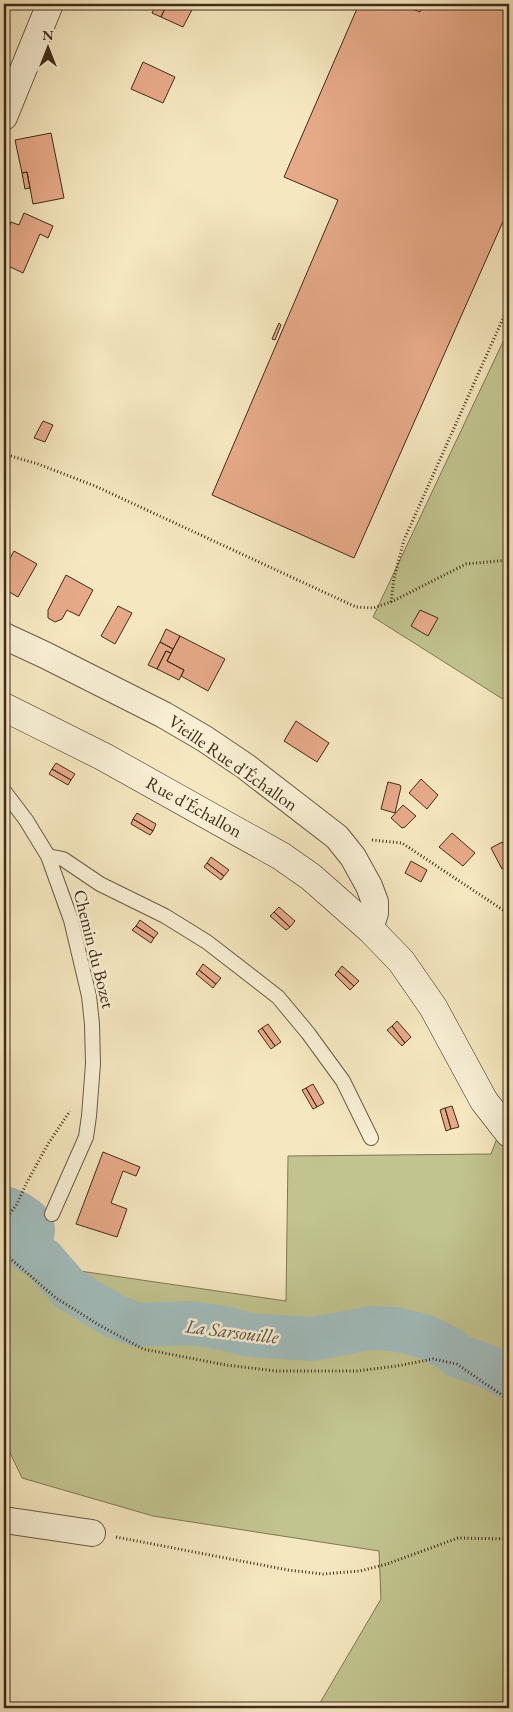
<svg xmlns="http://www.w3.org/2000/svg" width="513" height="1712" font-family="'EB Garamond',serif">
<rect width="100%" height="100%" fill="#f5e7bf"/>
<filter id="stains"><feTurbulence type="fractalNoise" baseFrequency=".004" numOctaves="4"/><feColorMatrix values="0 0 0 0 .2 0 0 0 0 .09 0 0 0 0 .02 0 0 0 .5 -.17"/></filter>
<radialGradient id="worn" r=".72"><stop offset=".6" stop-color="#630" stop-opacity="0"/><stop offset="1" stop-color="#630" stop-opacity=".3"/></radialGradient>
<path fill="#c1c48f" stroke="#807854" d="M509,329V703L373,617Z
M509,1106V1708H317L381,1599L379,1551L153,1516L22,1478L4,1440V1260L286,1301L288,1156L491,1154Z"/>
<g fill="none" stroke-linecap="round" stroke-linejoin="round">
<path stroke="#a1bdbd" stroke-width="44" d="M4,1208C13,1210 32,1219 33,1230C33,1236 29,1245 28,1251L43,1259L69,1289L116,1317L138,1325L192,1323L223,1328L249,1335L313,1339L371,1328L394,1329L424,1336L450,1349L458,1356L487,1366L509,1378"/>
</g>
<path fill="#e7aa89" stroke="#402c19" d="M156,4H167L161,17L152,13Z
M167,4H195L183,27L161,17Z
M359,4H401L420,12L424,4H509V208L354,558L212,495L338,200L284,177Z
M143,62L175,77L163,103L131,89Z
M51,133L64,198L33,204L27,172L22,173L15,140Z
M27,172L30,188L25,189L22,173Z
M24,213L53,226L48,238L40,234L23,273L4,264V239L11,222L19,225Z
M279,323L281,325L275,340L272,339Z
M43,421L53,425L45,442L34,438Z
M14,551L37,564L18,597L4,589V569Z
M66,575L93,590L79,616L67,610L62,619L55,622L48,618V610Z
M118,606L132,613L115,644L101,636Z
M420,610L438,618L428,636L411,626Z
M166,629L180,636L173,649L160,642Z
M180,636L225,659L208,691L181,676L184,670L167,661Z
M160,642L173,649L171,653L166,651L157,669L148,665Z
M166,651L171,653L167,661L184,670L179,680L157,669Z
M296,721L329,743L317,762L284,741Z
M56,763L75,774L71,780L52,769Z
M52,769L71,780L68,785L49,774Z
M421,779L438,795L427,809L409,793Z
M388,782L400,785L401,787L395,813L381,809Z
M403,805L416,816L405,827L402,828L391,818Z
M137,813L156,824L153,831L133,819Z
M133,819L153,831L150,835L131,824Z
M452,833L475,853L463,866L439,847Z
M502,842L509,855V865L502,869L491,848Z
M211,857L229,870L224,876L207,863Z
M411,861L427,870L421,882L405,873Z
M207,863L224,876L221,880L204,867Z
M279,907L295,921L290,927L274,912Z
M274,912L290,927L286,930L270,916Z
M140,920L158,933L154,938L136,926Z
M136,926L154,938L151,943L132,930Z
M203,964L221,978L216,984L199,970Z
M342,966L359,981L354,986L338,971Z
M199,970L216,984L213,988L196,974Z
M338,971L354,986L350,990L335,975Z
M397,1021L411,1037L405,1043L392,1026Z
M268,1024L281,1042L275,1046L262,1028Z
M392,1026L405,1043L402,1046L387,1030Z
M262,1028L275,1046L271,1049L258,1031Z
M313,1084L324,1103L317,1107L306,1088Z
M306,1088L317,1107L313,1109L302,1090Z
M452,1106L459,1127L451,1129L445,1108Z
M445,1108L451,1129L446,1131L440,1110Z
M103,1152L140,1167L136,1176L123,1171L111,1203L127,1209L117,1237L76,1224Z"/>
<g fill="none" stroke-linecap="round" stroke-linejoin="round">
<g stroke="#6d5b42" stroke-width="16">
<path id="lane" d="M4,791L26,820L48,856L71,920L89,996L92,1024L93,1064L89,1116L86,1137L52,1214
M48,856L63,859L100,884L165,916L207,942L278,997L308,1033L343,1081L371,1138"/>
</g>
<g stroke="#6d5b42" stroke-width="28">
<path id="street" d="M4,117L50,4
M4,636L45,655L164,715L205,739L245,766L337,837L353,857L369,886L375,902V913L370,929
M4,1520L92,1533"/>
</g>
<g stroke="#402c19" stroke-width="29">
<path id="secondary" d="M4,707L104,757L281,856L311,877L370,929L401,961L433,1007L484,1101L509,1133"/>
</g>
<path stroke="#402c19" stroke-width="3" stroke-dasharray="1 2.5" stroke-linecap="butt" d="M4,454L38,464L95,486L356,607L373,608L391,602L466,564L509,560
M391,602L394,578L404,540L509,305
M372,840L402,843L509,914
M4,1216H8L17,1204L26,1184L48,1144L70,1111
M4,1253L56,1298L99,1325L143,1349L226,1365L276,1371H357L397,1366L433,1359L457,1364L509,1400
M116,1537L288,1570L323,1574L360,1571L387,1564L458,1538L509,1539"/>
<use href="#lane" stroke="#f8efd5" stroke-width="14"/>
<use href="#street" stroke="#f8efd5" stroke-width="26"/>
<use href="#secondary" stroke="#f8efd5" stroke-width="28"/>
</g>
<g text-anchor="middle" stroke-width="5" stroke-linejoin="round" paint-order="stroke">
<g font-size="18" fill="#402c19" stroke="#f8efd5">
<text transform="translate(233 763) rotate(35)" y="6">Vieille Rue d'Échallon</text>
<text transform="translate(194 807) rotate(29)" y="6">Rue d'Échallon</text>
<text transform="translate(94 949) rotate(76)" y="6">Chemin du Bozet</text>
</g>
<g font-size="19" font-style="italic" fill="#585042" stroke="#f8efd5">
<text transform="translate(232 1331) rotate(7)" y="7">La Sarsouille</text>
</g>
</g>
<rect width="513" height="1712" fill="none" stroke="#f5e7bf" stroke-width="20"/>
<rect x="5" y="5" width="503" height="1702" fill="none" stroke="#402c19" stroke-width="2.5"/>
<rect x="10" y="10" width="493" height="1692" fill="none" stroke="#402c19"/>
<g transform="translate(48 48)" stroke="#f8efd5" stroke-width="4" paint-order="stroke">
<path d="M0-4L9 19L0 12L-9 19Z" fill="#402c19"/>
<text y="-8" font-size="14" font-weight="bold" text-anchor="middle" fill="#402c19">N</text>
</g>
<rect width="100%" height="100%" filter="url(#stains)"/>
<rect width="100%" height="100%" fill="url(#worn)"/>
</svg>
